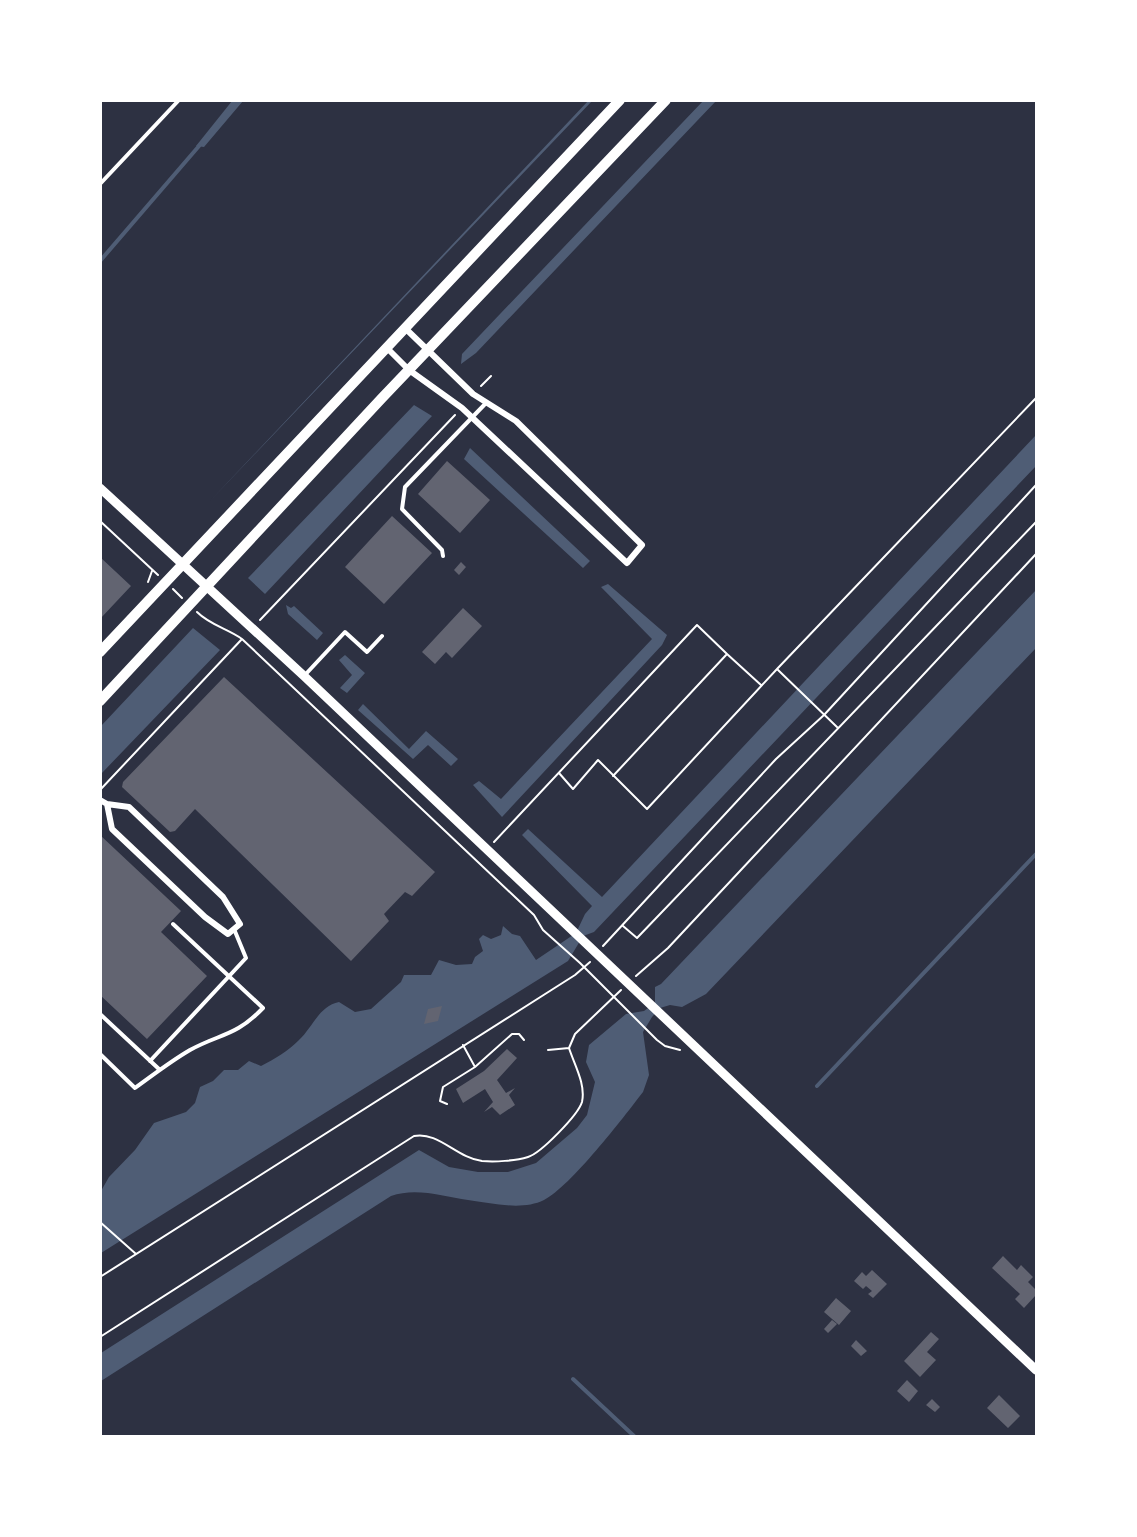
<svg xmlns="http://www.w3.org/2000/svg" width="1137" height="1537" font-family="Spectral,serif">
<rect width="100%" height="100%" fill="#2d3142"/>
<path fill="#4f5d75" d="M232,101H243L204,147L196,146Z
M588,101H592L210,501Z
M703,101H716L476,353L461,364L462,354Z
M414,405L432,416L265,594L248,578Z
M1036,435V466L594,932L583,936L568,961L101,1253V1191L109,1177L135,1150L154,1123L186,1112L195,1103L200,1087L213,1081L224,1070H238L249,1061L261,1066C275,1059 288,1051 299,1040C313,1027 319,1006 339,1002L355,1012L371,1009L401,982L404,975H431L439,960L456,965L472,964L475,957L483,951L479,939L483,935L491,939L501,935L503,926L512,934L520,936L536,960L576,933L585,914L592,906L522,835L528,829L602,897Z
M470,448L590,561L583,568L464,459Z
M608,584L667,635L662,645L502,817L473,785L479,781L501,799L652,639L601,587Z
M1036,590V648L706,994L682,1007L670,1005L660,1008L652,1017L643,1032L649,1075L643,1092C623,1118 571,1186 544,1200C522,1211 491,1203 468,1200C443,1196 415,1187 391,1196L101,1381V1353L419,1150L449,1167L478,1172H508L536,1163L577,1128L587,1115L595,1082L586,1062L589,1045L626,1014L644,1011L655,1003V987L661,984Z
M286,605L291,608L294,606L323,633L317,640L288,614Z
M193,628L220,650L101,774V726Z
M345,655L365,673L347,693L340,688L352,675L339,660Z
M363,704L409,749L426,731L458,759L451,766L428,745L413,759L358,710Z"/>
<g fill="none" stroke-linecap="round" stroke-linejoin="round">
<path stroke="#4f5d75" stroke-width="4" d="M100,261L199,146
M817,1086L1036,854
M573,1379L634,1436"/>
</g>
<path fill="#626471" d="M447,461L490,500L460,533L418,494Z
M392,516L432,553L384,604L345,567Z
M100,557L131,586L100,619Z
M461,562L466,567L459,575L454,570Z
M463,608L482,626L452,658L446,652L435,664L422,652Z
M224,677L435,872L412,896L405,892L384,914L389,921L351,961L195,809L175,831L170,832L122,787L123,782Z
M100,835L181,911L161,932L207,976L147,1039L100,995Z
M442,1006L438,1021L424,1024L428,1009Z
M507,1049L517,1058L497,1080L506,1093L515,1088L509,1095L515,1105L500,1115L492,1107L484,1112L493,1102L485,1089L463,1103L456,1089L484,1071Z
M1003,1256L1017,1270L1021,1265L1033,1277L1028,1282L1036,1290V1295L1024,1308L1015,1299L1020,1294L992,1268Z
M872,1270L887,1284L873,1298L868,1294L872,1291L866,1286L863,1289L854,1281L862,1272L866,1276Z
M836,1298L851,1311L839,1325L824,1312Z
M832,1320L837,1324L828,1333L824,1329Z
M931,1332L939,1339L927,1352L936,1360L920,1377L904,1361Z
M856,1340L867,1351L861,1356L851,1346Z
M907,1380L918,1391L909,1402L897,1391Z
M999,1395L1020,1416L1008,1428L987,1408Z
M932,1399L940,1407L935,1412L926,1405Z"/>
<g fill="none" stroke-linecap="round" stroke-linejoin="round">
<path stroke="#fff" stroke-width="2" d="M481,386L491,376
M100,521L158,575
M148,582L152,571
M173,589L182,598
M197,612C210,625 228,629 242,639L534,915L543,930L580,963L657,1040L665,1046L680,1050
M260,620L455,415
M777,669L1036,398
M559,773L573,789L598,760L647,809L777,669L838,728
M613,776L727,654L761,685
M100,790L242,639
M494,842L697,625L727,654
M623,926L637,938L1036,522
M603,946L776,759L824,715L1036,485
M636,976L668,948L1036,554
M548,1050L569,1048L575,1034L621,990
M475,1067L512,1034H519L524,1040
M447,1104L440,1101L443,1087L475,1067L463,1045
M100,1222L136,1254
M100,1277L575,975L590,962
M100,1337L414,1136C438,1131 457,1158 482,1161C495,1162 515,1161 528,1157C541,1153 578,1115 582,1102C586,1084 574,1064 569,1048"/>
<path stroke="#fff" stroke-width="4" d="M100,184L179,100
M443,556L442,550L402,509L405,487L486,403
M304,676L345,632L367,652L382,636
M100,1014L160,1070
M100,1054L135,1088C153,1075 171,1061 190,1050C221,1033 235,1037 263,1008L173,924
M150,1061L246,958L234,929"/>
<path stroke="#fff" stroke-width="6" d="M387,348L409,370L462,408L627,563L642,545L516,421L473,394L406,329
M100,800L107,804L129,807L223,897L240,924L228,934L205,917L112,829L107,804"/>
<path stroke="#fff" stroke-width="9" d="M100,488L304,676L1036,1370"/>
<path stroke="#fff" stroke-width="10" d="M100,652L620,100
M100,701L382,398L666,100"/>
</g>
<rect width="1137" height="1537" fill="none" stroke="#ffffff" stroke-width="204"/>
</svg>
